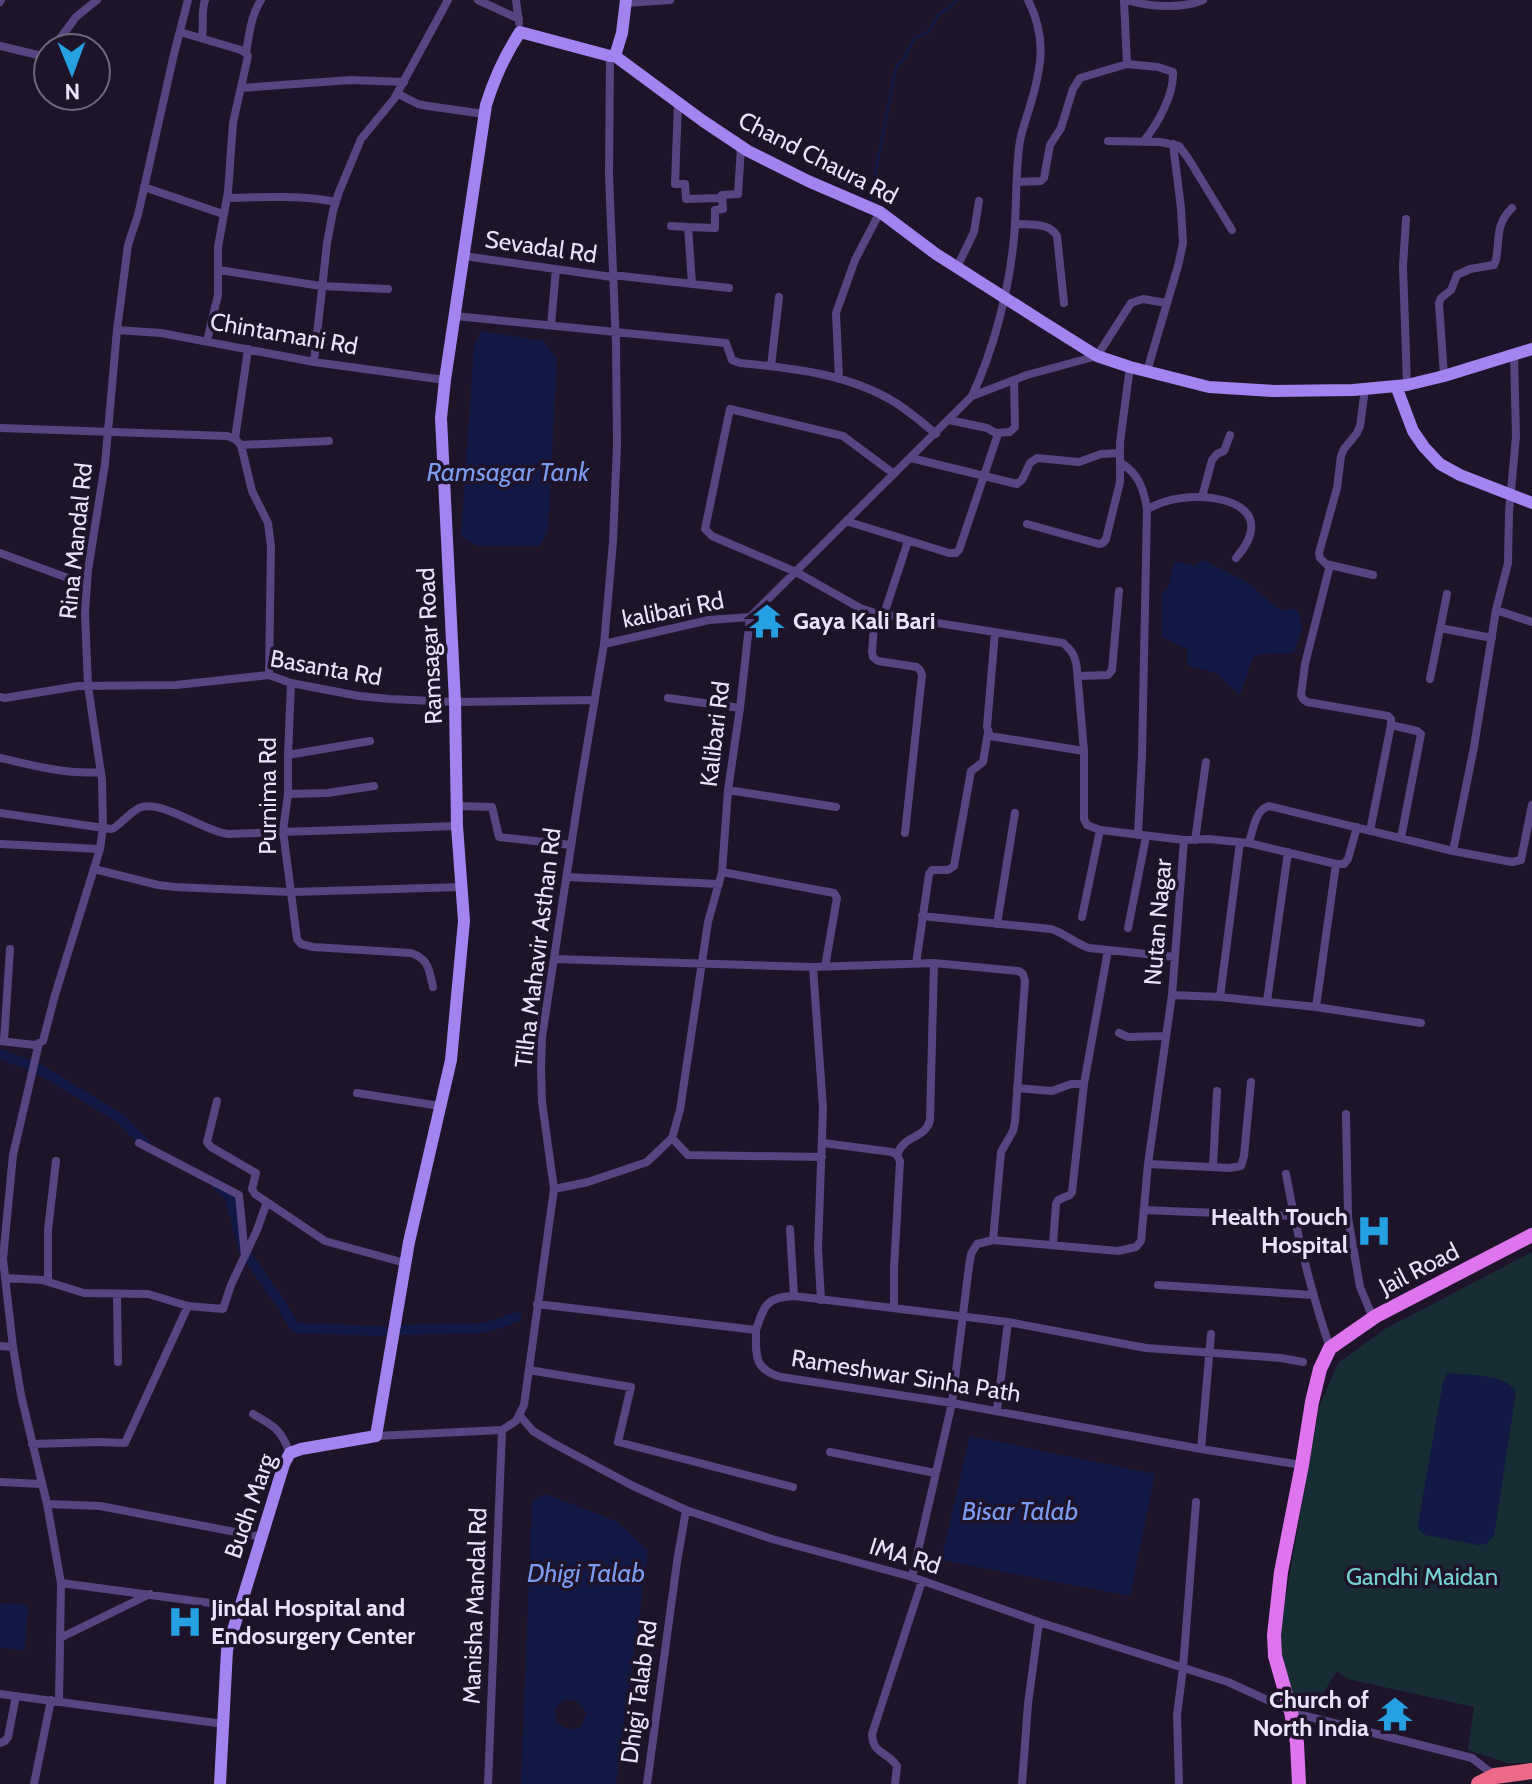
<svg xmlns="http://www.w3.org/2000/svg" width="1532" height="1784" font-family="Cabin,sans-serif">
<rect width="100%" height="100%" fill="#1d1429"/>
<path fill="#182d33" d="M1532,1252V1763H1508L1468,1750L1474,1707L1348,1679L1337,1671L1314,1708L1291,1712L1278,1642L1319,1407L1338,1363L1385,1329Z"/>
<path fill="#121844" fill-rule="evenodd" d="M481,331L543,341L557,358L548,531L540,546H477L461,536L474,346Z
M1203,560L1245,581L1280,610L1294,609L1298,611L1302,628L1294,653L1261,654L1253,657L1240,695L1216,673L1187,665V649L1162,637V593L1169,586L1174,561L1195,566Z
M1453,1373C1473,1376 1506,1374 1516,1392L1494,1536L1486,1544L1479,1545L1425,1535L1419,1530L1418,1524L1443,1382L1447,1374Z
M970,1436L1155,1474L1130,1596L941,1560Z
M546,1494L618,1522L648,1551L616,1784H521L532,1500ZM564,1700L576,1701L587,1713L580,1728L568,1729L556,1723L555,1708Z
M0,1603L28,1605L25,1650L0,1648Z"/>
<g fill="none" stroke-linecap="round" stroke-linejoin="round">
<path stroke="#121844" stroke-width="3" d="M870,200L896,67L903,60L915,38L928,32L940,13L949,8L956,0"/>
<path stroke="#121844" stroke-width="10" d="M0,1054L39,1069L121,1119L147,1146
M214,1182L230,1198L244,1251L281,1304L295,1328L383,1331
M401,1330L485,1328L517,1317"/>
<path stroke="#574582" stroke-width="8" d="M478,0L519,19
M516,0L519,23
M1124,0L1127,64
M1127,0C1149,7 1182,9 1203,0
M0,2L1,0
M626,3L670,0
M180,32L241,50L246,53L248,56L233,123L228,192L218,247V295L207,341
M202,37C204,24 201,12 205,0
M0,46L42,56L48,54
M53,48L76,17L97,0
M246,53C249,34 251,16 261,0
M241,88L351,80L404,82
M398,94L418,104L428,106L484,114
M678,102L675,184H685L686,199L719,198L722,195L738,194L741,147
M1108,141L1160,142L1179,146L1188,158L1232,230
M1017,182L1041,181L1044,178L1050,145L1061,128L1073,89L1080,78L1127,64L1158,67L1173,72C1174,95 1158,123 1144,141
M144,187L223,214
M227,198C263,197 300,195 336,202
M1406,219L1403,266L1407,385
M1015,224C1029,225 1049,222 1057,236L1064,303
M671,226L688,227
M464,256L612,277
M957,267L974,232L979,201
M219,270L321,286L388,289
M612,275L729,288
M692,284L688,227L715,228V210L723,209L722,195
M455,316L726,343L732,360L740,363C792,368 850,374 896,403C910,412 923,423 936,434
M551,325L556,269
M117,330L161,333L314,362L445,380
M314,362L327,243L333,211L339,192L361,139L394,99L448,0
M771,366L779,297
M1147,371L1178,266L1183,243L1181,208L1173,144
M1444,376L1439,303L1441,298L1451,290L1457,275L1470,269L1494,265L1496,260C1500,238 1495,225 1512,208
M839,379L836,313L855,260L880,212
M1365,389L1360,426L1357,433L1344,449L1341,456L1337,488L1319,553L1320,558L1326,564L1373,575
M972,396L1027,375L1097,356L1131,303L1143,299L1166,303
M0,428L227,436L235,439L241,445L329,441
M996,433L1010,432L1015,427L1014,380
M235,439L248,349
M241,445L252,491L268,523L271,547L269,675
M911,458L1017,484L1022,480L1030,463L1037,458L1079,462L1101,454L1120,453
M1121,463C1139,474 1144,490 1147,509L1142,755L1138,835
M894,474L843,436L730,409L705,529L712,536L796,572L860,608L875,613L1063,643C1073,651 1076,658 1077,670L1084,751V819L1087,825L1100,830L1184,840L1172,995L1148,1164L1141,1241L1136,1247L1118,1251L993,1240L977,1244L971,1254L969,1266L952,1403L912,1577
M1202,497L1212,460L1217,454L1224,451L1230,435
M1147,509C1158,504 1169,499 1182,498C1225,493 1278,509 1236,558
M846,521L949,553H956L959,550L997,437L996,433L987,428L949,420
M1027,524L1099,544L1103,543L1106,539L1120,482V442L1130,367
M0,553L87,585
M1330,565L1305,664L1301,695L1303,699L1307,702L1388,716L1391,719V725L1417,731L1421,734L1401,838
M1496,610L1532,622
M875,613L872,652L873,657L878,661L917,667L920,670L922,675L905,833
M884,614L908,541
M1440,628L1492,638
M995,632L987,727L990,736L1084,751
M604,644L709,620L750,617
M1078,676L1108,675L1112,670L1119,591
M1430,679L1447,594
M291,683L288,755V794L283,831L297,939L301,944L313,947L411,953C429,959 429,970 433,987
M0,697L5,698L78,686L176,685L269,675L291,683L359,696L390,699L455,702L595,700
M668,698L740,708
M288,755L370,741
M0,758C33,765 66,775 101,772
M728,790L836,807
M288,794L327,793L374,786
M456,806L492,807L499,837L571,845
M0,813L111,829L114,828C122,822 130,813 139,808C160,798 205,832 228,834L457,826
M1370,831L1391,725
M1184,840L1208,839L1249,843C1253,830 1255,810 1269,806L1453,851L1474,747L1496,610L1508,563L1509,512L1516,437L1514,354
M1195,840L1206,762
M0,844L100,849
M1453,851L1512,862L1521,860L1532,805
M1336,864H1344L1348,859L1357,827
M94,869L158,885L175,887L291,892L462,887
M722,872L834,893L837,898L825,967
M566,877L719,884
M922,916L1051,929C1064,933 1075,943 1089,948L1175,957
M1082,917L1100,830
M997,924L1015,813
M1128,928L1146,837
M554,959L813,967L934,963
M916,964L929,874L932,870H948L954,866L971,771L983,762L988,732
M813,967L823,1109L818,1248L821,1300
M1172,995L1220,997L1316,1007L1336,864L1249,843
M1220,997L1240,842
M1267,1001L1288,852
M1316,1007L1421,1023
M1119,1033L1128,1037L1166,1036
M0,1041L35,1045L43,1041L55,995L100,849L103,827L102,780L88,686L85,613L88,570L105,464L117,330L128,245L138,215L174,54L188,0
M4,1041L10,949
M39,1043L13,1155L3,1259L13,1347L21,1395L47,1504L61,1583
M1017,1088L1052,1091L1071,1084H1084
M357,1093L440,1106
M217,1101L207,1142L211,1147L256,1173L252,1189L255,1194L325,1241L405,1263
M1346,1114L1348,1217L1360,1287L1373,1318
M672,1138L688,1155L822,1157
M139,1143L239,1195L245,1256
M823,1143L892,1152L897,1155L900,1161L894,1269V1308
M897,1155C905,1133 925,1140 930,1120L934,963L1019,971L1023,974L1025,981L1015,1122L1013,1131L1001,1152L993,1240
M1148,1164L1230,1168L1241,1166L1244,1156L1251,1082
M1213,1167L1217,1091
M1286,1174C1297,1235 1310,1289 1330,1348
M554,1189L588,1182L647,1162L672,1138L680,1110L708,922L722,872L728,790L740,708L750,617L972,396C994,349 1009,290 1014,238C1017,206 1015,173 1020,141C1022,129 1027,117 1030,106C1042,66 1047,38 1028,0
M1144,1210L1293,1216
M790,1229L794,1296
M1053,1245L1056,1204L1058,1200L1070,1195L1072,1192L1084,1084L1108,950
M5,1278L42,1280L84,1293L148,1294L188,1306L223,1309L231,1285L257,1230L267,1202
M48,1281V1230L56,1161
M1158,1285L1313,1295
M117,1294L118,1362
M537,1304L756,1330C756,1355 753,1369 781,1377L952,1403L1201,1449L1302,1465
M756,1330C764,1306 766,1297 794,1296L1008,1322L1146,1348L1281,1358L1303,1362
M0,1346L13,1347
M529,1370L631,1387L618,1442L793,1487
M997,1410L1008,1322
M253,1414C275,1427 280,1428 290,1453
M520,1416L533,1431L551,1442L633,1486L686,1510L772,1539L912,1577L1039,1622L1228,1682L1298,1714L1472,1758L1495,1776
M376,1436L502,1430L516,1421L524,1405L554,1189L542,1102L541,1070L542,1037L579,794L604,644L613,542L617,444L616,344L609,175L610,56
M32,1444L100,1442L125,1443L188,1306
M1201,1449L1211,1334
M830,1452L935,1473
M0,1482L42,1484
M47,1504L100,1506L261,1537
M60,1638L150,1594
M0,1694L224,1724
M59,1701L61,1583L240,1607
M0,1743L5,1741L8,1737L16,1696
M34,1784L51,1700
M488,1784L502,1430
M647,1784L677,1562L686,1510
M895,1784L897,1766C887,1751 873,1755 872,1734L922,1581
M1022,1784L1028,1704L1039,1622
M1179,1784L1177,1715L1183,1668L1196,1502"/>
<path stroke="#a283ef" stroke-width="12" d="M615,56L703,121L748,151L808,181L880,212L936,254L1038,319L1097,356L1130,367L1209,387L1274,391L1353,390L1407,385L1444,376L1532,349
M1396,386L1413,431L1424,447L1440,464L1460,475L1532,503
M220,1784L227,1650L284,1464L290,1453L301,1449L376,1436L409,1242L451,1060L464,921L457,826L455,702L441,418L445,380L486,105C494,79 505,55 520,32L610,56H615L622,33L626,0"/>
<path stroke="#df75ee" stroke-width="14" d="M1299,1784L1297,1743L1291,1712L1275,1656L1274,1635L1281,1572L1302,1465L1312,1402L1320,1369L1330,1348L1376,1316L1532,1235"/>
<path stroke="#ec6a87" stroke-width="16" d="M1479,1784L1495,1776L1532,1771"/>
</g>
<defs>
<g id="temple-bare" transform="scale(2.76)"><path d="M0-6L5-2H3V0L6.5 2.5H4V6H1.5V3h-3V6H-4V2.5H-6.5L-3 0V-2H-5Z" fill="#24a0e3" stroke="#1d1429" stroke-width="2.5" paint-order="stroke"/></g>
<g id="hospital-bare" transform="scale(2.76)"><path d="M-5-5h3v3.5h4V-5h3V5h-3V1.5h-4V5h-3Z" fill="#24a0e3" stroke="#1d1429" stroke-width="2.5" paint-order="stroke"/></g>
</defs>
<g fill-rule="evenodd">
<use href="#temple-bare" x="767" y="621"/>
<use href="#hospital-bare" x="1374" y="1231"/>
<use href="#hospital-bare" x="185" y="1622"/>
<use href="#temple-bare" x="1395" y="1714"/>
</g>
<g text-anchor="middle" stroke-width="7" stroke-linejoin="round" paint-order="stroke">
<g font-size="24" fill="#eae1fb" stroke="#1d1429">
<text transform="translate(818 158) rotate(27)" y="8">Chand Chaura Rd</text>
<text transform="translate(541 247) rotate(8)" y="8">Sevadal Rd</text>
<text transform="translate(284 334) rotate(10)" y="8">Chintamani Rd</text>
<text transform="translate(76 541) rotate(-84)" y="8">Rina Mandal Rd</text>
<text transform="translate(673 610) rotate(-11)" y="8">kalibari Rd</text>
<text transform="translate(430 646) rotate(-93)" y="8">Ramsagar Road</text>
<text transform="translate(326 668) rotate(10)" y="8">Basanta Rd</text>
<text transform="translate(715 734) rotate(-83)" y="8">Kalibari Rd</text>
<text transform="translate(268 796) rotate(-90)" y="8">Purnima Rd</text>
<text transform="translate(1158 922) rotate(-85)" y="8">Nutan Nagar</text>
<text transform="translate(538 948) rotate(-83)" y="8">Tilha Mahavir Asthan Rd</text>
<text transform="translate(1419 1269) rotate(-27)" y="8">Jail Road</text>
<text transform="translate(906 1376) rotate(9)" y="8">Rameshwar Sinha Path</text>
<text transform="translate(250 1506) rotate(-71)" y="8">Budh Marg</text>
<text transform="translate(905 1556) rotate(17)" y="8">IMA Rd</text>
<text transform="translate(475 1606) rotate(-88)" y="8">Manisha Mandal Rd</text>
<text transform="translate(639 1692) rotate(-82)" y="8">Dhigi Talab Rd</text>
</g>
<g font-size="24" font-weight="bold" fill="#eae1fb" stroke="#1d1429" text-anchor="start">
<text x="793" y="629">Gaya Kali Bari</text>
<text x="1348" y="1225" text-anchor="end">Health Touch<tspan x="1348" dy="28">Hospital</tspan></text>
<text x="211" y="1616">Jindal Hospital and<tspan x="211" dy="28">Endosurgery Center</tspan></text>
<text x="1369" y="1708" text-anchor="end">Church of<tspan x="1369" dy="28">North India</tspan></text>
</g>
<g font-size="24" fill="#74d3d4" stroke="#1d1429">
<text x="1422" y="1585">Gandhi Maidan</text>
</g>
<g font-size="26" font-style="italic" fill="#7b9cee" stroke="#1d1429">
<text x="508" y="481">Ramsagar Tank</text>
<text x="1020" y="1520">Bisar Talab</text>
<text x="586" y="1582">Dhigi Talab</text>
</g>
</g>
<g transform="translate(72 72) rotate(179)"><circle r="38" fill="#1d1429" stroke="#6f667d" stroke-width="2"/>
<path d="M0-6L14 30L0 20L-14 30Z" fill="#24a0e3"/>
<text y="-12" font-size="22" font-weight="bold" text-anchor="middle" fill="#eae1fb">N</text>
</g>
</svg>
